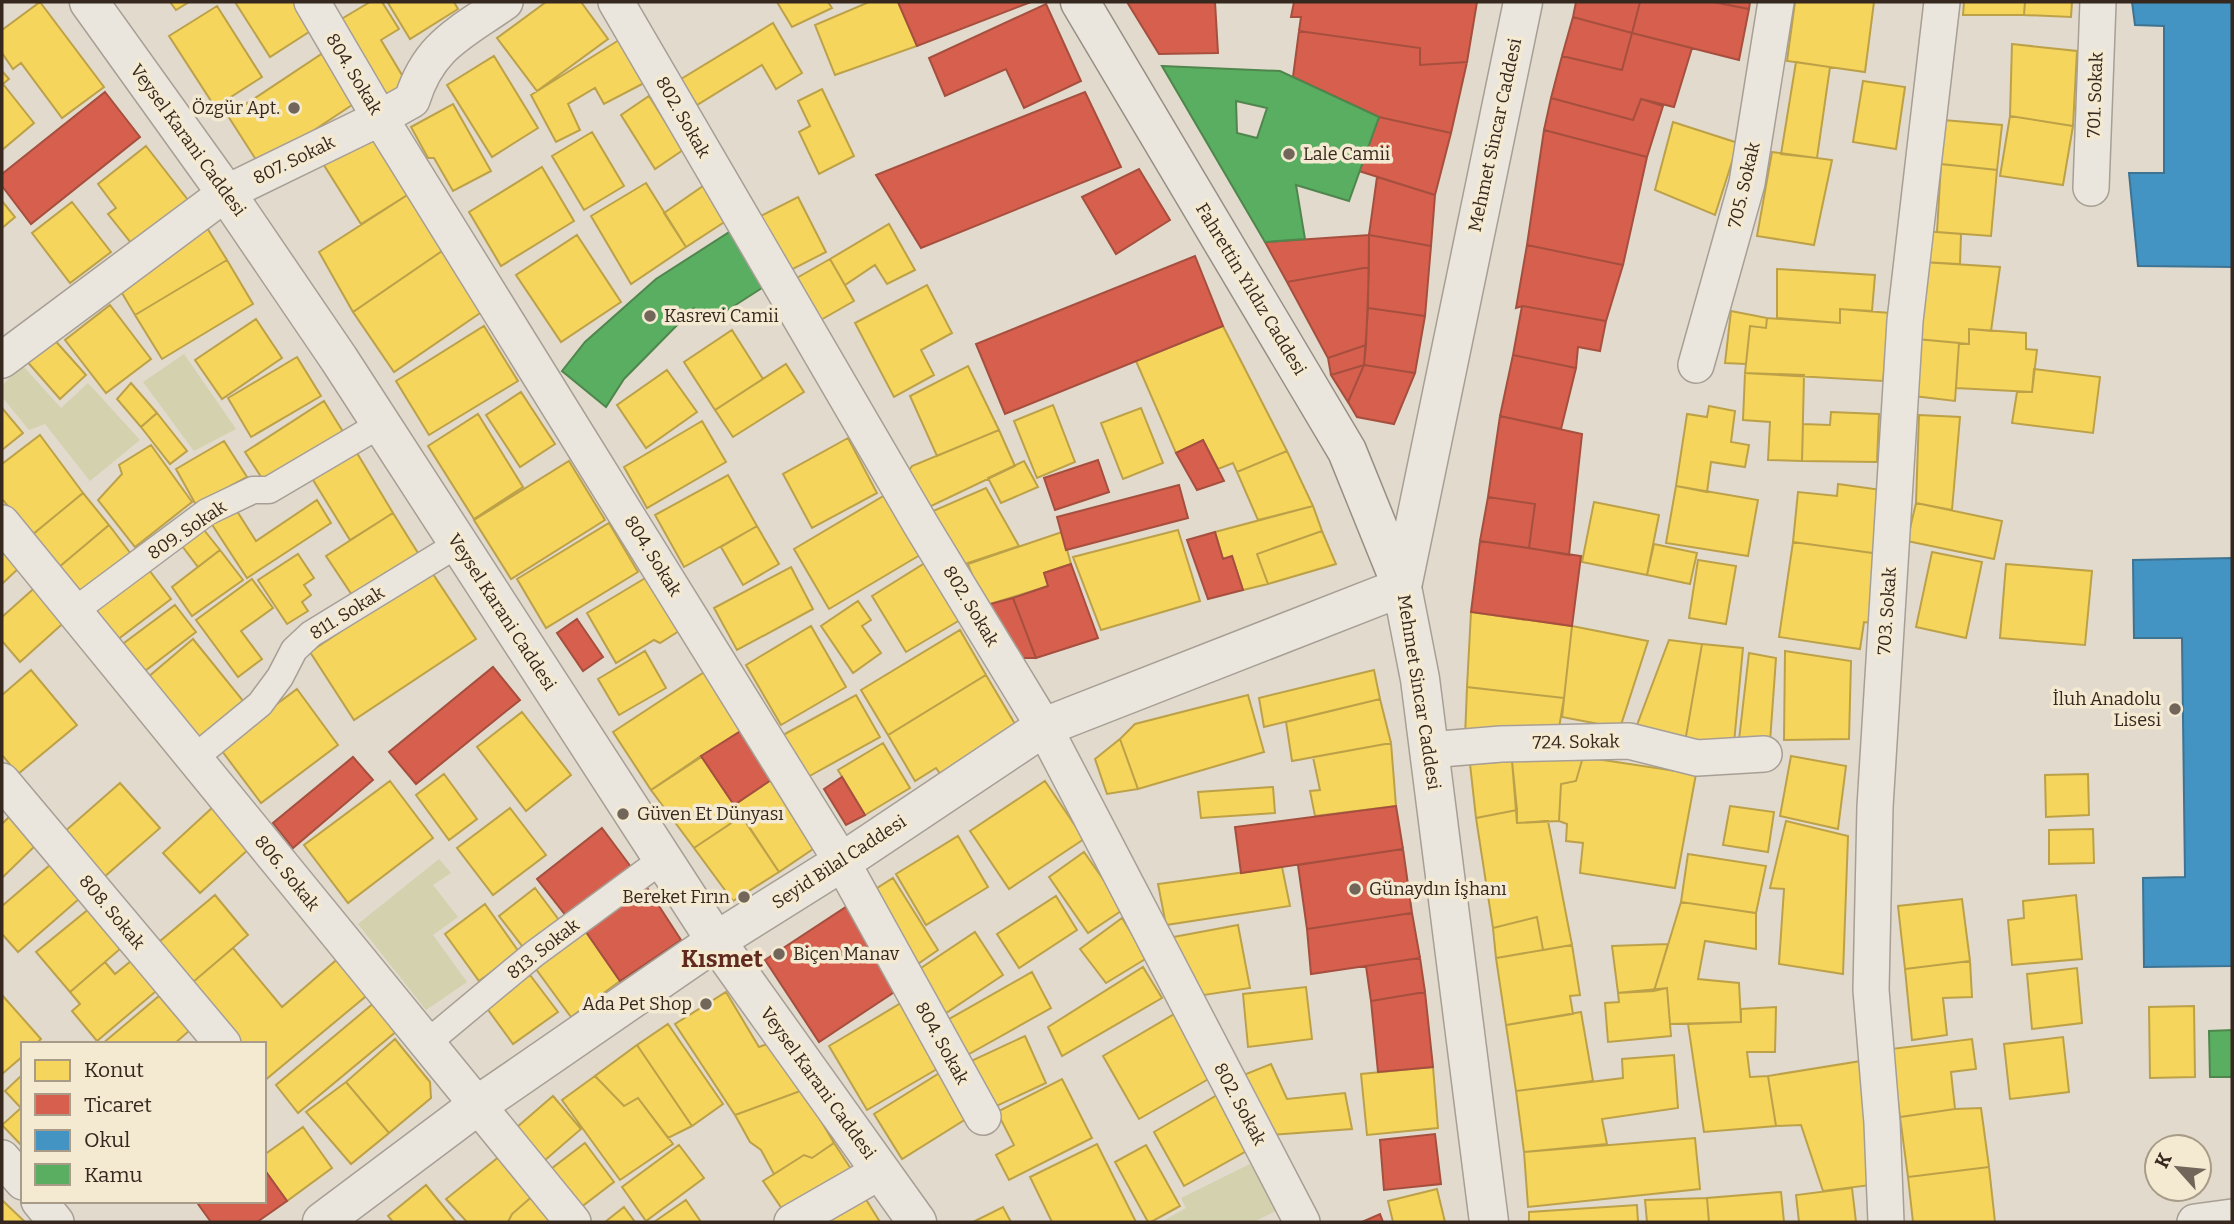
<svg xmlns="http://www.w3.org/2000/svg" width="2234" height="1224" font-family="Bitter,serif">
<rect width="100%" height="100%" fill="#e2dacc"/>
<path fill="#d3d1ae" d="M184,354L236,429L194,451L143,382Z
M23,366L61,408L88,383L140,440L90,481L45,424L29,430L2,397V385Z
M439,859L451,873L433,885L458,917L433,935L467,982L426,1010L358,924Z
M1250,1164L1278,1210L1253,1222H1161L1186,1208L1181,1198Z"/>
<path fill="#f6d55c" stroke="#bca149" stroke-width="2" d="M40,2L104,87L62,118L21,63L13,69L2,53V30Z
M170,2H189L176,10Z
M235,2H295L312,30L270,57Z
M370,2H382L399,29L381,40L408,85L380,102L333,24Z
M390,2H454L458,9L410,39L388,3Z
M546,2H581L608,39L537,91L497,38Z
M777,2H828L832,8L792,27Z
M869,2H898L917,46L835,75L815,25Z
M1795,2H1874L1865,72L1787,61Z
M1964,2H2025L2024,15H1963Z
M2025,2H2072L2071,17L2024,15Z
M217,6L262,77L215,107L169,36Z
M773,23L802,73L776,89L762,65L697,105L681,79Z
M619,40L646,82L604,104L595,88L568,104L580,130L556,142L531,95Z
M2012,44L2077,51L2073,126L2010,116Z
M329,49L361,99L260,166L228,116Z
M494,56L538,128L492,157L447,85Z
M1796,62L1830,67L1817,158L1781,154Z
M2,71L9,79L3,84L34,123L2,150Z
M1863,81L1905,87L1896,149L1853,142Z
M822,89L854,156L819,174L799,132L810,126L798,101Z
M649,96L683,150L655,169L621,115Z
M453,104L491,171L453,191L434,158H428L411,127Z
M2010,116L2073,126L2063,185L2000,176Z
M1943,120L2002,125L1997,170L1941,164Z
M1673,122L1738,143L1715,215L1655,190Z
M374,130L412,192L361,224L322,162Z
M592,132L624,186L584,210L552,156Z
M146,146L188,200L132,244L108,214L116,208L98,184Z
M1772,152L1832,160L1814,245L1757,236Z
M1941,164L1997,170L1991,236L1937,232Z
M542,167L574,221L501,266L469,212Z
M646,183L686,247L631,284L591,216Z
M706,184L729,219L686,247L664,213Z
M412,192L445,249L353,312L319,252Z
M798,197L826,252L785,273L757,218Z
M2,201L15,217L2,228Z
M72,202L111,252L70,283L32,233Z
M204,223L227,260L135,315L116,283Z
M889,224L915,270L887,284L875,265L845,285L830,259Z
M1924,231L1961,234L1960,264L1922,262Z
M577,235L621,302L561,342L516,275Z
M445,249L486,309L394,372L353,312Z
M830,259L854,301L819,321L795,279Z
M227,260L253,304L162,359L135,315Z
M1922,262L2000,267L1991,331L1969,329V344L1917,339Z
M1777,269L1875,275L1872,311L1840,309V323L1777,318Z
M927,285L952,333L921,350L934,375L894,397L855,323Z
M110,305L151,359L106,393L65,340Z
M1840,309L1890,313L1883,381L1745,373L1750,326L1766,328L1767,318L1840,323Z
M1731,311L1767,318L1766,328L1750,326L1746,364L1725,363Z
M256,319L282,358L222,399L195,360Z
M484,326L518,381L429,435L396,381Z
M1223,326L1287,451L1237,472L1233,463L1218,469L1203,440L1176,453L1136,361Z
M1969,329L2026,333V349L2037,350L2032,392L1956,388L1959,343L1969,344Z
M732,330L763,379L715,410L684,362Z
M51,336L86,375L60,399L25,359Z
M1917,339L1959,343L1955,401L1914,396Z
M297,357L321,396L251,437L228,398Z
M786,364L804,392L733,437L715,410Z
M968,366L999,430L937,456L910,396Z
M2034,369L2100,377L2093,433L2012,423L2017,392H2032Z
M667,370L697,412L646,448L617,405Z
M1745,373L1804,375L1802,461L1768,460L1770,422L1743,420Z
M131,383L157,413L141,427L117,399Z
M521,392L555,444L520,467L486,415Z
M324,401L345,435L267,486L245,452Z
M1053,405L1075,462L1037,478L1014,421Z
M1709,406L1735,411L1731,442L1749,445L1745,467L1711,462L1707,492L1676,486L1687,414L1707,417Z
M2,408L23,433L2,450Z
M1141,408L1163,463L1123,479L1101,423Z
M1831,412L1879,414L1877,462L1802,461L1803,424L1830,425Z
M157,413L187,451L170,464L141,427Z
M478,414L523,487L474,519L428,446Z
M1919,415L1960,417L1952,510L1916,503Z
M702,421L726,462L647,508L624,467Z
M999,430L1015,466L927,508L906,475L912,466Z
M40,435L83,493L32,535L2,499V464Z
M848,438L877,493L812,528L783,474Z
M224,441L247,477L196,505L176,469Z
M151,445L192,502L135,547L98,500L122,474L119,465Z
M354,448L393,513L350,540L310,475Z
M1287,451L1313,506L1258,520L1237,472Z
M569,461L605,520L511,579L474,520Z
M1024,461L1038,487L1001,503L988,478Z
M728,475L757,526L684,567L655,515Z
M1838,484L1882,490L1880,554L1793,542L1798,492L1837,496Z
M1676,486L1758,500L1748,556L1666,543Z
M986,488L1019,546L959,566L931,512Z
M83,493L109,525L59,567L32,535Z
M885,495L920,555L829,609L794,549Z
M317,500L331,523L247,578L211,523L235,508L256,541Z
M1594,502L1659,515L1647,575L1582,562Z
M1916,503L2002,521L1994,559L1907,541Z
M1313,506L1322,531L1257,554L1268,584L1243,590L1232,556L1223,559L1215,532Z
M393,513L423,561L358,604L326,556Z
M609,523L638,572L546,628L517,579Z
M109,525L134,558L86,597L59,567Z
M200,525L220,550L198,567L179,542Z
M757,526L779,564L743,585L721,547Z
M1178,530L1200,601L1101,630L1073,557Z
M1322,531L1336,564L1268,584L1257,554Z
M1062,532L1071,564L1044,573L1048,586L984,606L968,564Z
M1793,542L1880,554L1879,624L1864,622L1860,649L1779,637Z
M2,544L21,566L2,584Z
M1654,544L1697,553L1690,584L1647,575Z
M220,550L243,580L192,616L172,587Z
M1932,552L1982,562L1966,638L1916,627Z
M298,554L314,578L304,585L311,595L302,602L308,611L287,624L258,580Z
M1698,560L1736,566L1726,624L1689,618Z
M925,563L960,620L906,652L872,596Z
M2006,564L2092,571L2085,645L2000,638Z
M146,566L171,599L113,643L88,611Z
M791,567L813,609L737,650L714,608Z
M431,571L476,639L354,720L310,652Z
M647,577L679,631L660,643L654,640L616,663L587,613Z
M252,579L273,608L241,631L262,659L238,677L196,620Z
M39,584L69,618L20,662L2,641V617Z
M858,601L871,620L862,626L881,653L853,673L821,626Z
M175,605L196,632L137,677L116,649Z
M1471,612L1572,626L1564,698L1467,687Z
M811,626L846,687L781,725L746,665Z
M1572,626L1648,641L1620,728L1562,717Z
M960,630L986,675L888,735L861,690Z
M193,639L244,702L198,740L147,678Z
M1669,640L1702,644L1685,742L1634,733Z
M1702,644L1743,648L1734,743L1685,742Z
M645,651L666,688L619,715L598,679Z
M1785,651L1851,661L1849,739L1784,740Z
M1749,653L1776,658L1770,742L1739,740Z
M31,670L77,725L18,774L2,755V695Z
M1374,670L1380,699L1264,727L1259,698Z
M706,671L744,729L651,790L613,732Z
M986,675L1015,724L992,738L995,742L941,775L936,768L915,781L888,735Z
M1467,687L1564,698L1559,728L1465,738Z
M297,689L338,745L261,803L219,747Z
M856,695L880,737L806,778L783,735Z
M1248,695L1264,752L1138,789L1120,739L1135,724Z
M1380,699L1391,743L1292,761L1286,722Z
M522,712L571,775L526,811L477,747Z
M1120,739L1138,789L1107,794L1095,759Z
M883,743L910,788L865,815L838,770Z
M1391,743L1396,806L1315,816L1310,791L1320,790L1313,757Z
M701,756L742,816L694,848L651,790Z
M1791,756L1846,766L1838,829L1780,816Z
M1583,757L1696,774L1675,888L1580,873L1583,843L1566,841L1567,824L1559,821L1561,784L1576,781Z
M1583,757L1576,781L1561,784L1559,821L1517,823L1512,761Z
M1512,761L1517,810L1476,818L1470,764Z
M444,774L477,819L449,840L416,795Z
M2088,774L2089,815L2046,817L2045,775Z
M774,778L819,845L779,872L734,805Z
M390,781L433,838L348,903L304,845Z
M1045,781L1084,839L1009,889L970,831Z
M120,783L160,828L103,878L63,833Z
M1273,787L1275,813L1201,818L1198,792Z
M1730,806L1774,812L1768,852L1723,845Z
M213,807L250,848L200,893L163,853Z
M510,808L546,855L493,895L457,848Z
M1517,810V823L1548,821L1572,945L1543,950L1537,917L1493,928L1476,818Z
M12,814L39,842L2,878V824Z
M742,816L779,872L733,901L694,848Z
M1786,821L1848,836L1843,974L1779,964L1784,889L1770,888Z
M2093,829L2094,863L2049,864V830Z
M958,836L988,887L926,925L896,874Z
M1084,852L1124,909L1088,933L1049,877Z
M1688,854L1766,866L1756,913L1681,902Z
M50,865L79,899L18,952L2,934V906Z
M1282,867L1290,906L1166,925L1158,884Z
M893,878L938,950L912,968L866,895Z
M535,888L562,924L526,951L499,916Z
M215,895L248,935L186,988L153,947Z
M2076,895L2082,959L2012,965L2008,920L2024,918L2023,901Z
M1056,896L1077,930L1019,968L997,934Z
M1962,899L1970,961L1905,969L1898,906Z
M1681,902L1756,913V949L1705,941L1698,979L1739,983L1741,1022L1670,1024L1667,988L1654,991Z
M95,904L127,943L70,992L36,952Z
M485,904L519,952L479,981L445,934Z
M1537,917L1543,950L1496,958L1493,928Z
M1122,918L1147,958L1106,983L1080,949Z
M1238,925L1250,988L1191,997L1168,938Z
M584,929L620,981L571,1017L533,965Z
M975,932L1003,975L943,1015L915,972Z
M1668,944L1654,991L1618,993L1612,946Z
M1572,945L1580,995L1570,996L1573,1014L1506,1025L1496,958Z
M233,948L282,1007L341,956L371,992L264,1081V1044H233L186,988Z
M136,957L161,987L97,1041L72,1011L80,1004L70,992L105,962L115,974Z
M1970,961L1972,997L1943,998L1947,1035L1912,1040L1905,969Z
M1143,967L1162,998L1062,1056L1048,1027Z
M2077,968L2082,1023L2032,1029L2027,974Z
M1032,972L1051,1008L962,1058L942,1023Z
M530,975L558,1012L513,1044L486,1007Z
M1306,987L1312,1039L1248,1047L1243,994Z
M1667,988L1671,1036L1608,1042L1605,1003L1619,1002L1618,993Z
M726,992L759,1047L770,1043L803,1090L735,1115L675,1024Z
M2,995L41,1039L36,1044H23V1056L2,1074Z
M159,996L189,1031L174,1044H102Z
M911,997L949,1062L867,1110L829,1046Z
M375,1002L398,1030L298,1113L276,1085Z
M2194,1006L2195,1077L2150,1078L2149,1007Z
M1776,1007L1775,1052H1747L1750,1077L1768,1076L1776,1126L1704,1132L1688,1024L1741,1022V1009Z
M1581,1012L1593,1081L1516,1091L1506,1025Z
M1176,1013L1212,1077L1139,1119L1103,1056Z
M668,1024L723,1104L692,1126L637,1045Z
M1025,1036L1046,1083L990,1109L969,1062Z
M2063,1037L2069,1092L2010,1099L2004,1044Z
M395,1039L430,1082L431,1098L389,1133L346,1082Z
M1972,1039L1976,1069L1951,1072L1955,1109L1900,1117L1891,1049Z
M637,1045L692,1126L668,1138L638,1098L624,1106L595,1076Z
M1674,1055L1678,1108L1602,1119L1607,1144L1524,1152L1516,1091L1623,1078L1622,1059Z
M1861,1061L1871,1185L1823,1191L1801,1125L1776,1126L1768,1076Z
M1271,1064L1287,1099L1345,1093L1352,1129L1270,1135L1241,1076Z
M1433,1067L1438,1128L1367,1135L1361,1074Z
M946,1069L974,1114L902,1159L874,1114Z
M23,1074V1147L2,1125L21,1108L5,1091Z
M595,1076L624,1106L638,1098L673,1144L620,1180L562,1100Z
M1062,1079L1092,1138L1009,1180L996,1155L1014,1145L997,1112Z
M346,1082L389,1133L351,1164L306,1112Z
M803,1090L834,1143L812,1158L804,1155L774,1174L761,1150L750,1142L735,1115Z
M1219,1094L1250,1149L1184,1186L1154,1132Z
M553,1096L581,1129L537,1167L509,1134Z
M1981,1108L1989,1167L1908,1177L1900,1117L1955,1109Z
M303,1127L332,1168L287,1201L264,1169V1155Z
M1695,1138L1700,1189L1528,1207L1524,1152Z
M585,1143L614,1182L572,1214L543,1175Z
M834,1143L853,1172L787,1216L763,1181L804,1155L812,1158Z
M1097,1144L1136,1222H1052L1030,1177Z
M679,1145L704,1178L646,1221L622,1187Z
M1146,1145L1180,1206L1151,1222H1148L1115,1162Z
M505,1152L536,1193L512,1214L508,1222H467L446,1199Z
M1989,1167L1995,1222H1913L1908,1177Z
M426,1185L456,1222H393L388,1216Z
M1852,1188L1856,1222H1799L1796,1195Z
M1437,1189L1445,1222H1393L1388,1201Z
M1781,1192L1784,1222H1709L1707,1198Z
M536,1193L561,1222H508L512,1214Z
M862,1193L880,1222H815Z
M1707,1198L1709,1222H1647L1645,1200Z
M2,1200L25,1222H2Z
M686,1200L701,1222H654Z
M1637,1205L1638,1222H1529V1212Z
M624,1207L635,1222H605Z
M1003,1207L1011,1222H973Z"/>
<path fill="#d6604d" stroke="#a64f3f" stroke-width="2" d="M898,2H1031L917,46Z
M1127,2H1215L1218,53L1159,54Z
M1294,2H1477L1467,62L1420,65V48L1299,31L1301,17H1291Z
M1576,2H1640L1632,33L1573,17Z
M1640,2H1713L1749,9L1739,60L1632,33Z
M1713,2H1750L1749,9Z
M1046,4L1081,81L1024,108L1006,69L945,96L929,58Z
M1573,17L1632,33L1622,70L1562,56Z
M1299,31L1420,48V65L1467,62L1451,133L1379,117L1293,77Z
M1632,33L1692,48L1674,107L1641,99L1633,120L1551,98L1562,56L1622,70Z
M105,92L140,137L31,224L2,186V174Z
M1085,92L1121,167L921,248L876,175Z
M1551,98L1633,120L1641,99L1663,106L1647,157L1544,130Z
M1379,117L1451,133L1435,195L1359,171Z
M1544,130L1647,157L1623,265L1527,245Z
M1139,169L1170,220L1116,254L1082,197Z
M1377,177L1435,195L1431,246L1369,235Z
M1369,235L1431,246L1425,316L1368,308Z
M1369,235V267L1287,282L1265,242Z
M1527,245L1623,265L1606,321L1522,306L1516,308Z
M1195,256L1223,326L1005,414L976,344Z
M1369,267L1366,345L1328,358L1287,282Z
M1522,306L1606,321L1600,351L1578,347L1576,368L1513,355Z
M1368,308L1425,316L1415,373L1364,365Z
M1366,345L1364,365L1331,375L1328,358Z
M1513,355L1576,368L1561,429L1500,416Z
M1364,365L1415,373L1394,424L1357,417L1348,402Z
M1364,365L1348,402L1331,375Z
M1500,416L1582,434L1569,555L1529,548L1535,504L1488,497Z
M1203,440L1224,481L1197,490L1176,453Z
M1098,460L1109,492L1055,510L1044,478Z
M1179,485L1188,518L1066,550L1057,517Z
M1488,497L1535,504L1529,548L1480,541Z
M1215,532L1223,559L1232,556L1243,590L1208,599L1187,540Z
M1480,541L1581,556L1572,626L1471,612Z
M1071,564L1098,638L1036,658L1013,598L1048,586L1044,573Z
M1013,598L1036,658H1019L979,607Z
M577,619L603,657L583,671L557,633Z
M493,667L520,700L416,784L389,752Z
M744,729L774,778L734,805L701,756Z
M353,757L373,780L293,848L273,823Z
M842,777L865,815L846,825L824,789Z
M1396,806L1403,849L1241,873L1235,827Z
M602,828L631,867L567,917L537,879Z
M1403,849L1412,913L1307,929L1298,865Z
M646,886L681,940L620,981L584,929Z
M852,903L905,985L819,1042L765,960Z
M1412,913L1420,958L1311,974L1307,929Z
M1420,958L1425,992L1371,1001L1366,966Z
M1425,992L1433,1067L1378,1072L1371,1001Z
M1435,1134L1441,1184L1384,1190L1380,1140Z
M264,1169L287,1201L257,1222H211L198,1204L202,1201H264Z
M1380,1214L1383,1222H1362Z"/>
<path fill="#4393c3" stroke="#3f7392" stroke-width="2" d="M2132,2H2232V267L2138,266L2129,173H2164V26L2135,25Z
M2232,558V966L2144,967L2143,878L2185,877L2182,638H2134L2133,560Z"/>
<path fill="#5aae61" stroke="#4f864d" stroke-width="2" fill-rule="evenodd" d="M1162,66L1280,71L1379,117L1349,201L1296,185L1305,239L1265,242ZM1236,101L1267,108L1257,138L1237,133Z
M734,229L762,288L706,324L694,308L624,379L606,407L562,371L585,342L656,279Z
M2232,1030V1077H2210L2209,1031Z"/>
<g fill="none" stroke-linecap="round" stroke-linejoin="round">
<g stroke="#a79f95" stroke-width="29">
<path id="pedestrian" d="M73,612L207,512L253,490H269L381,424
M193,759L260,704L280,677L294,650L311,634L458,544
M427,1043L534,954L663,859"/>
</g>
<g stroke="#a79f95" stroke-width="38">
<path id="minor" d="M312,2L380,118L842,862L983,1117
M616,2L921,525L1044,727L1302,1222
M2091,188L2098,2
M2,360L226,193L380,118L412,100C429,45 461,33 505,2
M1696,365L1747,183L1776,2
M2,523L573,1222
M1429,750L1501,744L1629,741L1697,758L1764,754
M2,781L223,1044
M2,1158L23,1182
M39,1201L56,1222
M792,1222L881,1171
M1886,1222L1882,1123L1871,990L1875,807L1905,321L1942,2
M2195,1222L2232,1217"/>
</g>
<g stroke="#a79f95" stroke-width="41">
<path id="tertiary" d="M89,2L226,193L339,359L716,941L917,1222
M322,1222L478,1105L716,941L842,862L1044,727L1402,587
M1489,1222L1420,679L1402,587L1523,2"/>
</g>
<g stroke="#978f85" stroke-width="41">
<path id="secondary" d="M1080,2L1347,451L1402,587"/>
</g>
<use href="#pedestrian" stroke="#eae6dd" stroke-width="26"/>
<use href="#minor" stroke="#eae6dd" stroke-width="35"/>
<use href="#tertiary" stroke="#eae6dd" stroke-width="38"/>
<use href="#secondary" stroke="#eae6dd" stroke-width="38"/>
</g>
<g fill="#72665b" stroke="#f4e9d1" stroke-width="2.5">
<circle cx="294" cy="108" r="7"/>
<circle cx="1289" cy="154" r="7"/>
<circle cx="650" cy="316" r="7"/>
<circle cx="2175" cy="709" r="7"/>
<circle cx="623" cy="814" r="7"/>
<circle cx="1355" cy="889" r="7"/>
<circle cx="744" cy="897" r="7"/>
<circle cx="779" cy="954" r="7"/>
<circle cx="706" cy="1004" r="7"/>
</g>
<g text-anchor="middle" stroke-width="7" stroke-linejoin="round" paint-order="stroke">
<g font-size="18" fill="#36281e" stroke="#f4e9d1">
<text transform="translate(354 74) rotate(59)" y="6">804. Sokak</text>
<text transform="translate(2095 95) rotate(-88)" y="6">701. Sokak</text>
<text transform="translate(683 117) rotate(60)" y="6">802. Sokak</text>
<text transform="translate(1495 135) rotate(-78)" y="6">Mehmet Sincar Caddesi</text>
<text transform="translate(188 140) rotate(54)" y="6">Veysel Karani Caddesi</text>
<text transform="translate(294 160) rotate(-26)" y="6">807. Sokak</text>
<text transform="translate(1744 185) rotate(-77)" y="6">705. Sokak</text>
<text transform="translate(1251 289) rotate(59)" y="6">Fahrettin Yıldız Caddesi</text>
<text transform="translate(187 530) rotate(-34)" y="6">809. Sokak</text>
<text transform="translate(653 556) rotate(58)" y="6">804. Sokak</text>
<text transform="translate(971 606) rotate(59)" y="6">802. Sokak</text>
<text transform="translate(1887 611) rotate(-86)" y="6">703. Sokak</text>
<text transform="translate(502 612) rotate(57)" y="6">Veysel Karani Caddesi</text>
<text transform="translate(347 613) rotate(-32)" y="6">811. Sokak</text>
<text transform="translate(1419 692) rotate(81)" y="6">Mehmet Sincar Caddesi</text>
<text transform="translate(1576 742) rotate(-1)" y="6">724. Sokak</text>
<text transform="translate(839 862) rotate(-33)" y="6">Seyid Bilal Caddesi</text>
<text transform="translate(287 873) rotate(51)" y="6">806. Sokak</text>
<text transform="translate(112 912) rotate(50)" y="6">808. Sokak</text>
<text transform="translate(543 949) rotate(-38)" y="6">813. Sokak</text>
<text transform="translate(942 1043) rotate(61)" y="6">804. Sokak</text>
<text transform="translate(818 1083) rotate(54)" y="6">Veysel Karani Caddesi</text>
<text transform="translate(1240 1104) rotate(62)" y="6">802. Sokak</text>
</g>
<g font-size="18" fill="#36281e" stroke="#f4e9d1" text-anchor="start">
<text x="280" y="114" text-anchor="end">Özgür Apt.</text>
<text x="1303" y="160">Lale Camii</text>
<text x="664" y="322">Kasrevi Camii</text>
<text x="2161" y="705" text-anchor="end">İluh Anadolu<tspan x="2161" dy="21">Lisesi</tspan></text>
<text x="637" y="820">Güven Et Dünyası</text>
<text x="1369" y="895">Günaydın İşhanı</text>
<text x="730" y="903" text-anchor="end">Bereket Fırın</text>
<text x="793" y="960">Biçen Manav</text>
<text x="692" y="1010" text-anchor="end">Ada Pet Shop</text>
</g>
<g font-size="24" font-weight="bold" fill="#612a1f" stroke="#f4e9d1">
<text x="722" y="967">Kısmet</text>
</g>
</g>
<rect width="2234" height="1224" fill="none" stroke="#36281e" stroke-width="7"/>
<rect x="21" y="1042" width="245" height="161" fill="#f4e9d1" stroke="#a89c89" stroke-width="2"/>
<rect x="35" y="1060" width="35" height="21" fill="#f6d55c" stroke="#a89c89" stroke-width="2"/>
<text x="84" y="1077" font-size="21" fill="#36281e">Konut</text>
<rect x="35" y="1094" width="35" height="21" fill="#d6604d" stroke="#a89c89" stroke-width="2"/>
<text x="84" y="1112" font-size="21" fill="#36281e">Ticaret</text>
<rect x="35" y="1130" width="35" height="21" fill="#4393c3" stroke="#a89c89" stroke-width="2"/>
<text x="84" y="1147" font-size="21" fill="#36281e">Okul</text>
<rect x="35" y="1164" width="35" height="21" fill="#5aae61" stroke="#a89c89" stroke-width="2"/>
<text x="84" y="1182" font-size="21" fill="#36281e">Kamu</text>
<g transform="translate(2178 1168) rotate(297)"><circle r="33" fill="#f4e9d1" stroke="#a89c89" stroke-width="2"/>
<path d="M0-5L12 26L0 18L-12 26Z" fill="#72665b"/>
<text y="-10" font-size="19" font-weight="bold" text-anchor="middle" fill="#36281e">K</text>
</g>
</svg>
